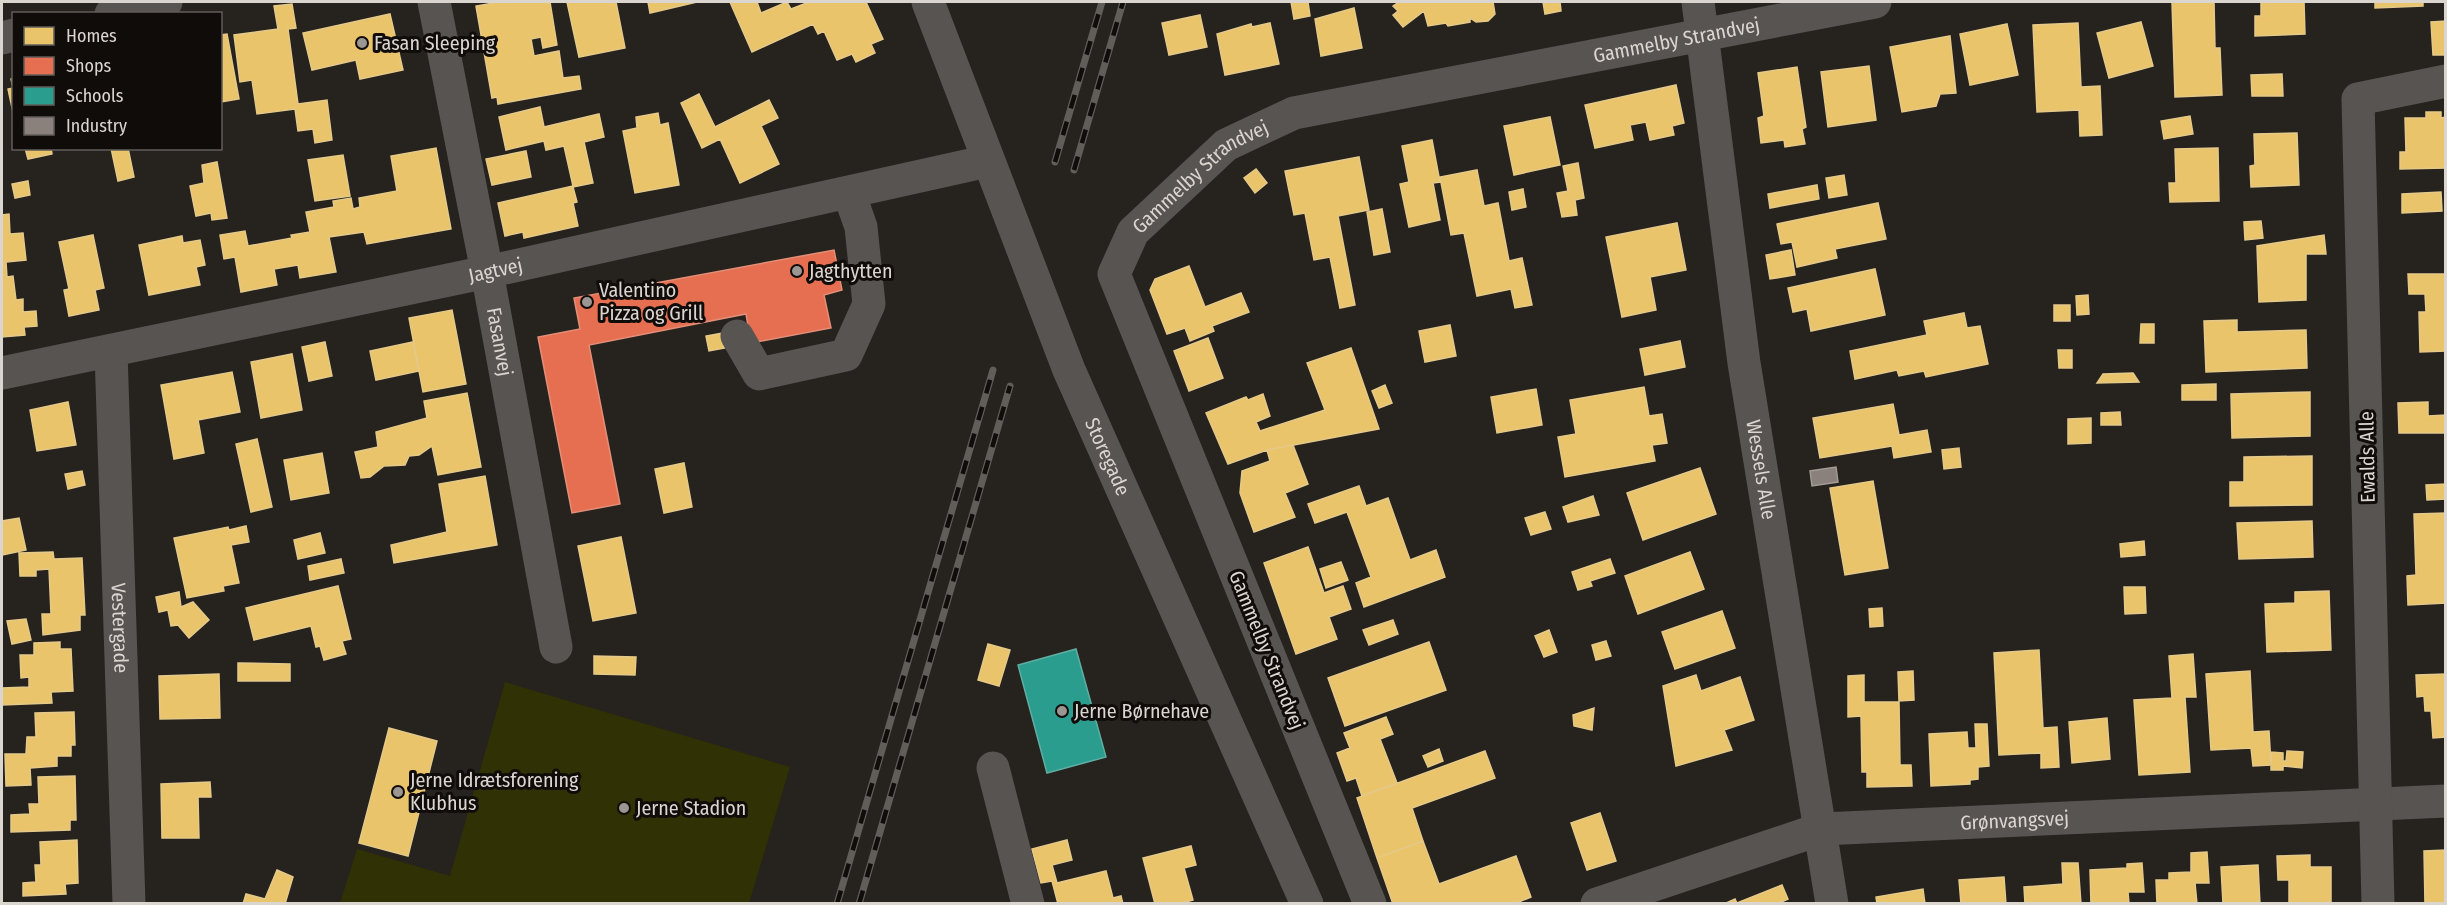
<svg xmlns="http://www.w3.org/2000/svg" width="2447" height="905" font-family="'Fira Sans Condensed',sans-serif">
<rect width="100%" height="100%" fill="#26221e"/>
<path fill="#303104" d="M505,682L790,767L749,903H340L357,849L450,876Z"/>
<path fill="#e9c46a" stroke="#e5c989" stroke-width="1.5" d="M499,2H550L557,45L543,48L541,37L531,39L534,56L559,51L563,78L579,76L581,89L498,104L497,97L492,98L476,6Z
M567,2H616L625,48L579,57Z
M648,2H697L650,13Z
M730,2H757L761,13L787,2L791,9L809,2H866L883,39L871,44L875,53L856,62L852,54L837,60L824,31L818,34L813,24L752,52Z
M1291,2H1308L1310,16L1294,19Z
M1399,2H1493L1495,14L1488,21L1476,22L1470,18V22L1448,26L1446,23L1428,26L1424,11L1403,27L1393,15L1398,11L1393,6Z
M1543,2H1560L1561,11L1545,14Z
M2172,2H2214L2215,48H2220L2222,95L2175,97Z
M2261,2H2304L2305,34L2255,36V16H2261Z
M2375,2H2423V6L2375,8Z
M292,4L296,28L288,29L298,104L327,100L332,140L315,143L313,129L298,131L295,109L257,114L252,80L240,82L234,35L278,29L274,6Z
M1354,8L1362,48L1321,56L1315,19Z
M390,14L403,70L360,79L356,60L312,70L303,33Z
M1200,15L1207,47L1169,55L1162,23Z
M2446,21V55H2433L2431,22Z
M2141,22L2153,66L2109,78L2097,33Z
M1270,23L1279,64L1225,75L1217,34L1251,24L1252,27Z
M2078,23L2081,87L2100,86L2102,135L2080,136L2079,110L2037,112L2033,25Z
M2007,24L2018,75L1970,85L1960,34Z
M227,34L239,99L220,102V35Z
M1950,36L1956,93L1940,94L1936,106L1902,112L1890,47Z
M1869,66L1876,120L1828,127L1821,72Z
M1797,67L1806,127L1802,129L1805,144L1785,147L1784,140L1761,143L1758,118L1764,116L1758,73Z
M2282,74L2283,96H2252L2251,75Z
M14,78V117L8,89L13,88L11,79Z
M1676,85L1684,123L1672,126L1674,135L1650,140L1646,122L1630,125L1633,140L1595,148L1585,105Z
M699,94L715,127L769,100L778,118L761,126L779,164L740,183L720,139L702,148L681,103Z
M540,107L544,127L599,114L604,137L584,142L593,183L573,187L577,202L573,203L578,226L524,238L523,232L505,236L498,203L573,186L564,146L546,150L544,141L506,150L499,117Z
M2426,112H2441V118L2446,117V168L2400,169V152H2406L2405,118H2426Z
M658,113L660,125L668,123L679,185L635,193L623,131L637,128L636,117Z
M2190,116L2193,134L2164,139L2161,121Z
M1550,117L1560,165L1514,175L1504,126Z
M2297,133L2299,185L2251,187L2250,166L2255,165L2254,134Z
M1432,140L1440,182L1433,183L1440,220L1409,227L1400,184L1409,182L1402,146Z
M25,148H51L52,154L28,159Z
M111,148H128L134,177L118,181Z
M436,148L451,229L367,244L364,232L329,237L336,272L300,278L298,265L274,269L277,285L241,292L235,257L224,259L220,235L245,231L248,246L292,238L291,235L310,232L306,212L334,207L333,201L351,198L353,209L360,207L359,198L397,191L391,156Z
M2218,148L2219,201L2170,202L2169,183H2176L2175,149Z
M526,151L531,177L492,185L486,159Z
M343,155L350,196L315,201L308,160Z
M1359,157L1369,210L1338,216L1355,305L1340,308L1330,257L1314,260L1305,213L1294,215L1285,171Z
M217,162L227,218L212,220L211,213L196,216L190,186L204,183L202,165Z
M1578,163L1584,198L1575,200L1577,215L1562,217L1557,193L1568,191L1563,166Z
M1256,169L1267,183L1255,193L1244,178Z
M1477,170L1484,206L1498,203L1509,261L1522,258L1532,305L1515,308L1511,289L1477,296L1464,233L1451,235L1440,177Z
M1844,175L1847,195L1829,198L1826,178Z
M28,181L30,195L15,198L12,184Z
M1817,185L1819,199L1770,208L1768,194Z
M1523,189L1526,207L1512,210L1509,192Z
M2441,192L2442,211L2402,213V194Z
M1878,203L1886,239L1835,249L1837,258L1797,267L1792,242L1781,244L1777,224Z
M1382,209L1390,252L1374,255L1367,212Z
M9,214L10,234L23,233L26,260L6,262L7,277L13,276L16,300L23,299V312L36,311L37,326L24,327L25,335L2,337V215Z
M2261,221L2263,238L2245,240L2244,222Z
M1677,223L1686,270L1650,277L1656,310L1622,317L1606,237Z
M93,235L104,288L95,290L99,310L69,316L64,290L69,289L59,242Z
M2324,235L2326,254H2306V300L2259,302L2257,246Z
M182,236L183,243L200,240L205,265L196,267L200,285L149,295L139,245Z
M1791,250L1795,275L1770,279L1766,255Z
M1189,266L1205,307L1241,293L1249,312L1212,326L1214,331L1190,341L1185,328L1167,334L1150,290L1155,279Z
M1875,269L1885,315L1811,331L1807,309L1793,312L1788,288Z
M2408,274H2446V351L2420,352L2419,312H2426L2425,294H2409Z
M2088,295L2089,314L2077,315L2076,296Z
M2054,305H2070V321H2054Z
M452,310L466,384L423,392L409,318Z
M1964,313L1967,328L1980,326L1988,364L1926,377L1924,371L1899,376L1897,370L1855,379L1850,351L1927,335L1924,321Z
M2237,320V332L2306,330L2307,368L2206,372L2204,321Z
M2141,324H2154V343H2140Z
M1450,325L1456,356L1425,362L1419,331Z
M722,333L725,348L709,351L706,336Z
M1208,338L1223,378L1189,391L1174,351Z
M1680,341L1685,367L1645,375L1640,349Z
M325,342L332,376L309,381L302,347Z
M413,342L419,371L376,380L370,351Z
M1351,348L1379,429L1267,450L1228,464L1206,413L1246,397L1248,400L1263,394L1270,416L1256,422L1260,431L1325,410L1307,363Z
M2058,350H2072V368H2059Z
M292,354L302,410L261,418L251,362Z
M232,372L240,412L198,420L204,453L174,459L161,385Z
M2133,373L2139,382L2097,383L2103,374Z
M2216,384V400H2182V385Z
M1385,385L1392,403L1379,408L1372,391Z
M1644,387L1649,416L1662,414L1667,443L1652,445L1655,461L1565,477L1558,437L1576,434L1570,400Z
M1536,389L1542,425L1497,433L1491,397Z
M2310,392V436L2232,438L2231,394Z
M467,393L481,467L438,475L432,446L419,455L409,456L405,465L384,466L370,477L361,478L355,452L378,447L376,432L427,418L424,401Z
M68,402L76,445L37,451L30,410Z
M2428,402V416L2446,415V433H2399L2398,403Z
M1893,404L1899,435L1927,430L1931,452L1894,458L1892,446L1820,458L1813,418Z
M2120,412L2121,425H2101V413Z
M2091,418V443L2068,444V419Z
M257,439L272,507L251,512L236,444Z
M1293,445L1308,484L1285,493L1295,517L1254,532L1240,493L1242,471L1270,461L1267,450Z
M1959,448L1961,467L1944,469L1942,450Z
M322,453L329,493L291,500L284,460Z
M2312,456V505L2230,506V482H2244V457Z
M684,463L692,507L664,513L655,469Z
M1700,468L1716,514L1643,540L1627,493Z
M82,471L85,485L68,489L65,474Z
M485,476L497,545L394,563L391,545L447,532L439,484Z
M1873,481L1888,568L1845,575L1830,488Z
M2446,484V499L2427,500L2426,485Z
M1359,486L1366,506L1388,498L1410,560L1436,550L1445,577L1364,607L1356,583L1371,577L1347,512L1315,523L1308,504Z
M1593,496L1599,515L1568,522L1563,507Z
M1545,512L1551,529L1531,535L1525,518Z
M2446,513V603L2408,605L2407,576L2416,575L2414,514Z
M19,518L26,550L2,555V521Z
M2312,521L2313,557L2239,559L2237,523Z
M246,526L249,542L231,545L239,583L223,586L224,591L187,598L174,538L228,527L229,530Z
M320,533L325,553L298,559L294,540Z
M621,537L636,613L593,621L578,546Z
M2144,541L2145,555L2121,557L2120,544Z
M1308,547L1324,593L1343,586L1351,609L1329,617L1337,639L1296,654L1264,563Z
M53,552L54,559L82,558L85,615H80V630L43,635L42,614H51L49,569L36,570V576H20L19,553Z
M1690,552L1704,589L1638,614L1625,576Z
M341,559L344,573L310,580L308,566Z
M1610,559L1615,573L1590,581L1592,586L1578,590L1572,572Z
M1341,562L1348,580L1326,588L1320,569Z
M338,586L351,639L342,641L346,654L324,660L320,646L316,647L311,626L254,640L246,608Z
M2124,587H2145L2146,613L2125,614Z
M2329,591L2331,650L2267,652L2265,604L2295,603V592Z
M179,592L181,607L193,602L209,620L189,638L178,625L171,626L168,610L159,612L156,597Z
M1882,608L1883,626L1870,627L1869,609Z
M1722,611L1735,648L1675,669L1662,632Z
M26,619L31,640L12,644L7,621Z
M1393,620L1398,634L1369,645L1363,630Z
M1549,630L1557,652L1544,657L1535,636Z
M1606,641L1611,656L1596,660L1592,645Z
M60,642V649H71L73,691L51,692L52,703L2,705V688L29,687V677L21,678L20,655H34V643Z
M1429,642L1446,690L1345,726L1328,678Z
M988,644L1010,650L999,686L978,680Z
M2039,650L2043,728L2057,727L2059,767L2041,768V753L1999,755L1994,653Z
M2193,654L2196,697H2185L2190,772L2139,775L2134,700L2172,698L2169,656Z
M594,656L636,657L635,675L594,674Z
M238,663L290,664V681H238Z
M1913,671L1914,700L1899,701L1898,672Z
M2250,671L2253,732L2269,731L2271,765L2253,766L2251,748L2211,750L2206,674Z
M219,674L220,718L160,719L159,676Z
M2446,674V737L2433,738L2431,711H2425L2424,696L2417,697L2416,675Z
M1696,675L1701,691L1740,677L1754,720L1724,730L1732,750L1676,766L1663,686Z
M1864,675V702H1899L1900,765H1911L1912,786L1867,787V772H1862L1861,716L1848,717V676Z
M1594,708L1592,730L1574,726L1573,715Z
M74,712L75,745H71V756H57V766L30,768L31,785L6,786L5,754H26L27,737H36L35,713Z
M1386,717L1393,734L1380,739L1397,783L1362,796L1356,778L1347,781L1337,753L1350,748L1344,733Z
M2107,718L2110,759L2072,763L2069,722Z
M1975,724H1987L1989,766L1978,767V779L1970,780V784L1931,786L1929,734L1967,732L1968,748H1976Z
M389,728L437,741L408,856L359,843Z
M1439,749L1443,761L1428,767L1423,756Z
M1485,751L1495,778L1412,808L1423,841L1377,858L1357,798Z
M2287,751L2303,752L2302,768L2283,766V770H2271V752L2283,753V761H2286Z
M75,776L76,820H70V830L11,832V815L30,814L29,804H39L38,777Z
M210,782L211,797H198L199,838H162L161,784Z
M1600,813L1616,861L1587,870L1571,823Z
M77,840L78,883L65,884L66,894L23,896V883L36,882L35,865H41L40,842Z
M1067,840L1072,860L1052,865L1057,883L1106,871L1113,898L1121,896L1123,904H1058L1052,881L1041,883L1032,849Z
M1423,841L1439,884L1516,856L1531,897L1514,904H1393L1377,858Z
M1191,846L1196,865L1184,868L1193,900L1179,904H1155L1143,858Z
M2446,850V904H2425L2424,851Z
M2207,852L2209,883H2195L2197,904H2157L2156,880H2169V873L2191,872V853Z
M2310,855V867H2331V904H2289V880H2278L2277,856Z
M2062,863H2078L2081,904H2025L2024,887L2063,884Z
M2142,863L2144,892H2128L2129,904H2091L2090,870L2127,868V864Z
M2258,865L2260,904H2223L2221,867Z
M277,870L293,877L285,904H243L246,894L265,899Z
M2004,877L2006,904H1961L1959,880Z
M1782,885L1788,899L1777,904H1724L1735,899L1737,903Z
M1923,889L1925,904H1877L1876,897Z"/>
<path fill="#e76f51" stroke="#e38e77" stroke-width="1.5" d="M834,250L842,290L824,295L831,328L751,343L746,314L589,345L620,504L572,513L538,337L580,329L574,298Z"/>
<path fill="#2a9d8f" stroke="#5faea2" stroke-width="1.5" d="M1076,649L1106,757L1047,773L1018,665Z"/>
<path fill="#8a817c" stroke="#a29a95" stroke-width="1.5" d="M1836,467L1838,482L1812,486L1810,471Z"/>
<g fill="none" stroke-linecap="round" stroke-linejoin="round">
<g stroke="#585451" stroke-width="33">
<path id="s1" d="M434,2L487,272L556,647"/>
<path id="s2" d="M928,2L1069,370L1307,904"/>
<path id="s3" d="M1698,2L1744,363L1832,904"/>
<path d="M111,14L166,2"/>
<path d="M2,38L14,35"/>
<path d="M737,336L759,374L846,355L869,304L861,227L849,193"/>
<path id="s4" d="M111,352L129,904"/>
<path id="s5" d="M2,373L487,272L988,161"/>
<path d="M993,768L1028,904"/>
<path id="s6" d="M1370,904L1114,274L1133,232L1226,145L1294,113L1875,2"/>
<path id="s7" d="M1597,904L1821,829L2446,801"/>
<path d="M2378,904L2358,99L2446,81"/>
</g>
<g stroke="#615e5a" stroke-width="7">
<path id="rail" d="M1055,162L1102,2
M1074,170L1123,2
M837,904L993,370
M859,904L1010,386"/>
</g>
<use href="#rail" stroke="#100c09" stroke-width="4.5" stroke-dasharray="14" stroke-linecap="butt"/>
</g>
<g fill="#9c9692" stroke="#100c09" stroke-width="2">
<circle cx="362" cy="43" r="6"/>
<circle cx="797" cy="271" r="6"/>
<circle cx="587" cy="302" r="6"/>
<circle cx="1062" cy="711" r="6"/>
<circle cx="398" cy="792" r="6"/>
<circle cx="624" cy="808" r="6"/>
</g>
<g text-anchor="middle" stroke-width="6" stroke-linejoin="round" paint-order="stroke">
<g font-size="20" fill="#dbd5d0" stroke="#100c09">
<text dy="7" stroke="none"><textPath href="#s6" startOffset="1318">Gammelby Strandvej</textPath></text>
<text dy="7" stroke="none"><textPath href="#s6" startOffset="814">Gammelby Strandvej</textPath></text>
<text dy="7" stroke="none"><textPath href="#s5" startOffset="504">Jagtvej</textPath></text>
<text dy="7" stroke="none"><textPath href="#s1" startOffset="346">Fasanvej</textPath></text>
<text dy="7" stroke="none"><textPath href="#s2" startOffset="489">Storegade</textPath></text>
<text transform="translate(2367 457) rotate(-91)" y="7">Ewalds Alle</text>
<text dy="7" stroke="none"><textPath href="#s3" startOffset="472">Wessels Alle</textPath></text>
<text dy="7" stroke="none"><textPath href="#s4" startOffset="276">Vestergade</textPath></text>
<text transform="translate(1267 650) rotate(68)" y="7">Gammelby Strandvej</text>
<text dy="7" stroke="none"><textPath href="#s7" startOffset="430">Grønvangsvej</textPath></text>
</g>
<g font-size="20" fill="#dbd5d0" stroke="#100c09" text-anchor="start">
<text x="374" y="50">Fasan Sleeping</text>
<text x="809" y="278">Jagthytten</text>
<text x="599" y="297">Valentino<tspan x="599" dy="23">Pizza og Grill</tspan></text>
<text x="1074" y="718">Jerne Børnehave</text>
<text x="410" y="787">Jerne Idrætsforening<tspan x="410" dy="23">Klubhus</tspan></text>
<text x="636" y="815">Jerne Stadion</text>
</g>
</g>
<rect width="2447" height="905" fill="none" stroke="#dbd5d0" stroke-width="6"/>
<rect x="12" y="12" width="210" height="138" fill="#100c09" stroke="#615c59" stroke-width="1.5"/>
<rect x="24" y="27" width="30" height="18" fill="#e9c46a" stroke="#615c59" stroke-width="1.5"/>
<text x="66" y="42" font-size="18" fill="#dbd5d0">Homes</text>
<rect x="24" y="57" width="30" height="18" fill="#e76f51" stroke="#615c59" stroke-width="1.5"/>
<text x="66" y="72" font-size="18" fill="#dbd5d0">Shops</text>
<rect x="24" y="87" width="30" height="18" fill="#2a9d8f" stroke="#615c59" stroke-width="1.5"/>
<text x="66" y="102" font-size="18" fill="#dbd5d0">Schools</text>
<rect x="24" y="117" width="30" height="18" fill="#8a817c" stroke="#615c59" stroke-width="1.5"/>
<text x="66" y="132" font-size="18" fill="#dbd5d0">Industry</text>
</svg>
